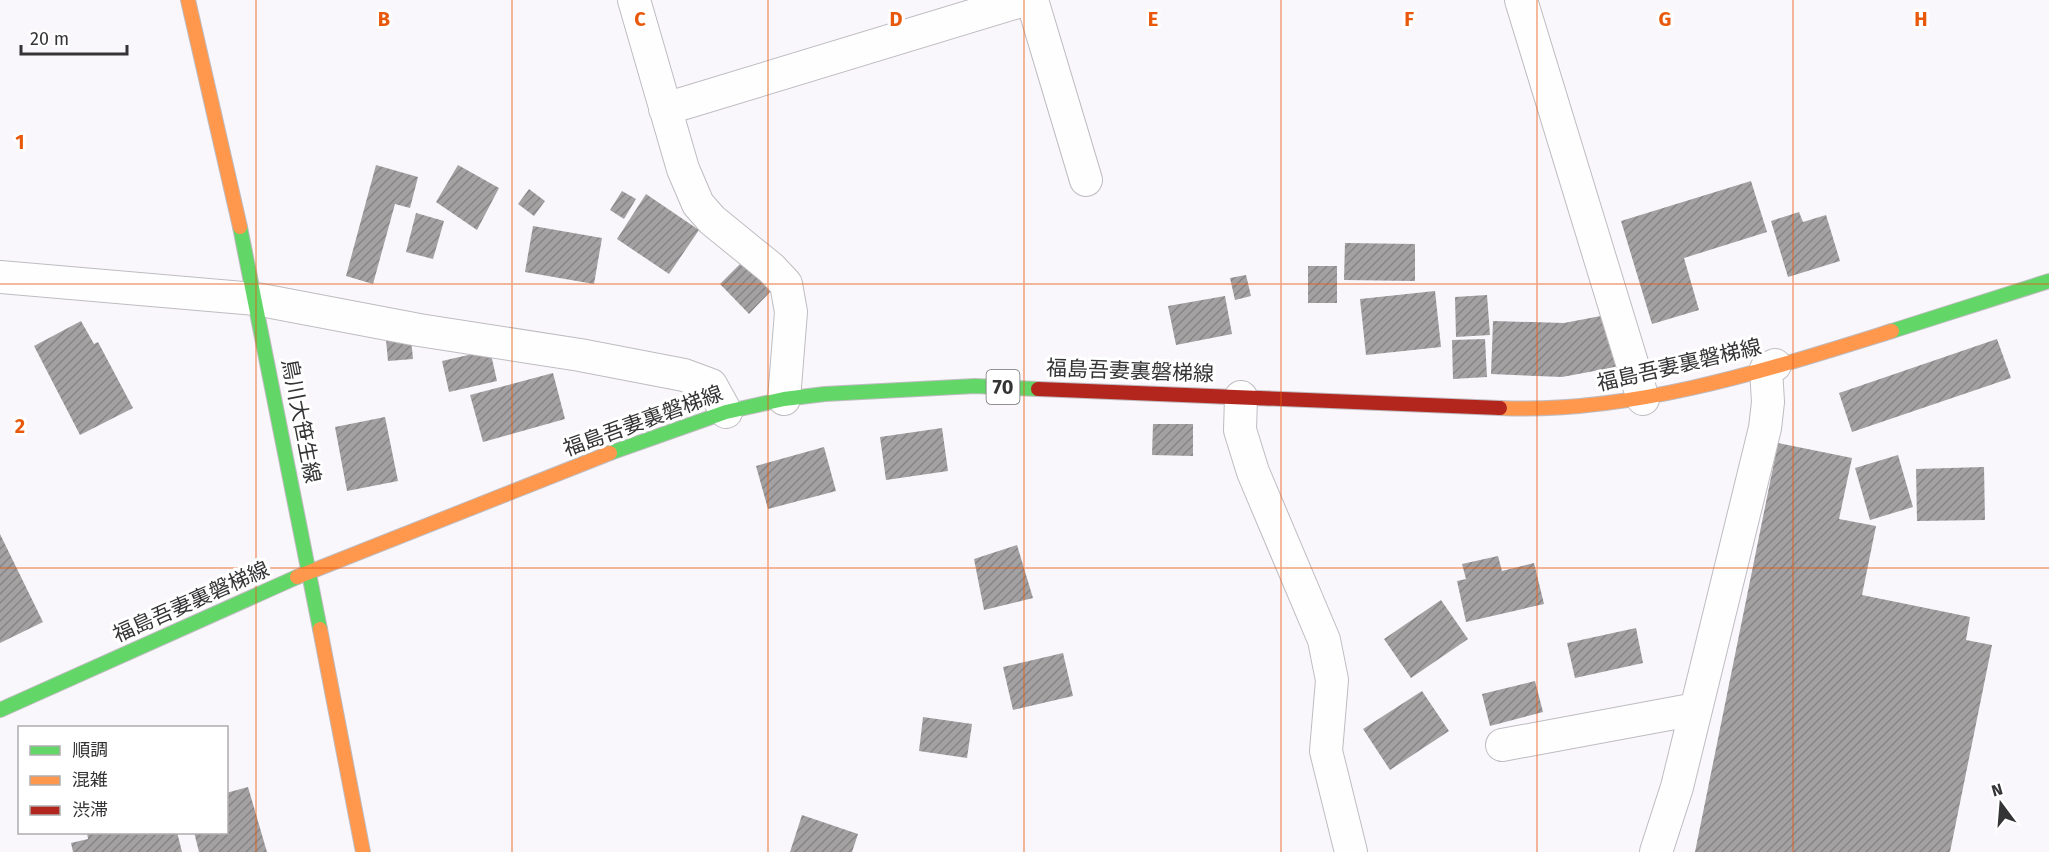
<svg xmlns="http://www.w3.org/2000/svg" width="2049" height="852" font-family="'Fira Sans','Noto Sans JP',sans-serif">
<defs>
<pattern id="building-hatch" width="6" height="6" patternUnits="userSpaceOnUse" patternTransform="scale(1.5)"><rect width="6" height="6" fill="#a4a1a2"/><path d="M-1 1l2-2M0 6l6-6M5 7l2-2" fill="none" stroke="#868485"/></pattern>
</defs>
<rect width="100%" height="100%" fill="#faf7fc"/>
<path fill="url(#building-hatch)" d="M376,165L418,177L410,208L395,204L373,284L346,276Z
M458,165L499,188L477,230L436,202Z
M1751,181L1767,232L1684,258L1699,310L1652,324L1621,221Z
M529,189L545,201L534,216L518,204Z
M622,191L636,199L624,219L610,210Z
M646,194L699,230L669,274L617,239Z
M1799,212L1803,222L1826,215L1840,261L1788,277L1771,221Z
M416,213L444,221L433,259L406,252Z
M533,226L602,238L594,284L525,272Z
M1345,243L1415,244V281L1344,280Z
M743,261L772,290L749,314L720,284Z
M1308,266H1337V303H1308Z
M1246,275L1251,296L1235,300L1230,278Z
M1435,291L1441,347L1366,355L1360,299Z
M1487,295L1490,335L1456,337L1455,297Z
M1225,296L1232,334L1176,345L1168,306Z
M1606,315L1616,367L1562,377L1491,374L1493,321L1564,323Z
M81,321L94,344L98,342L133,408L80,435L34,346Z
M411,338L413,359L388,361L386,340Z
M1485,339L1487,377L1453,379L1452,340Z
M1997,339L2011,378L1852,432L1839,393Z
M490,350L497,381L449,392L442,361Z
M553,373L565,419L483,442L470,395Z
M385,417L398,481L347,491L335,427Z
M1153,424H1193V456L1152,455Z
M942,428L948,471L886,480L880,437Z
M1778,443L1852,458L1839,519L1876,526L1862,595L1970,617L1966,640L1992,645L1950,852H1695Z
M824,447L836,491L768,509L756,466Z
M1898,455L1913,507L1870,520L1855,468Z
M1984,467L1985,520L1917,521L1916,469Z
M0,534L43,622L0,643Z
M1017,545L1033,598L984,610L974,559Z
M1498,556L1502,571L1534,563L1544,604L1466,622L1457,581L1466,579L1462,564Z
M1441,600L1468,639L1411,678L1384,639Z
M1636,628L1643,663L1575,678L1567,643Z
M1063,653L1073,696L1013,710L1003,667Z
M1535,681L1543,712L1490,726L1482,694Z
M1422,691L1449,731L1390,770L1363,729Z
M923,717L972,724L967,758L919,751Z
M248,787L267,852H199L194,832H226V793Z
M802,815L858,834L852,852H790Z
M87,832H177L182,852H73L71,843L88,839Z"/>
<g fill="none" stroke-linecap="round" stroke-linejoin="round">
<g stroke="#bebcc0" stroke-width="34">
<path id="street" d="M634,0L683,169L698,204L712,220L771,268L786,284L791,312L784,399
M1032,0L1086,180
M1521,0L1643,399
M665,109L1024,0
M0,277L256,299L419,330L580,355L684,375L711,385L726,412
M1241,397L1240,430L1253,472L1324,640L1332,680L1326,751L1351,852
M1502,745L1696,709
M1656,852L1677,787L1765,428L1768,402L1766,369L1775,365"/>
</g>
<g stroke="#bebcc0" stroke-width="16">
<path id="fast" d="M240,227L320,629
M1892,331L2049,281
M610,453L726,412L784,399L825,394L975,386L1038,389
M0,710L297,577"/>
</g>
<g stroke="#bebcc0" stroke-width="16">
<path id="slow" d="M188,0L240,227
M1500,408C1632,414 1767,370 1892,331
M297,577L610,453
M320,629L363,852"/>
</g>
<g stroke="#bebcc0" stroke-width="16">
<path id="jam" d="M1038,389L1500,408"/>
</g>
<use href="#street" stroke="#fefeff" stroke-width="32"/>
<use href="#fast" stroke="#63d668" stroke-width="14"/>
<use href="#slow" stroke="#ff974d" stroke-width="14"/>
<use href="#jam" stroke="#b3261e" stroke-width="14"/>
</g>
<path fill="none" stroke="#e8590c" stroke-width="1.5" stroke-opacity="0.55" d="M256,0V852M512,0V852M768,0V852M1024,0V852M1281,0V852M1537,0V852M1793,0V852M0,284H2049M0,568H2049"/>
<g text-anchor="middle" stroke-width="6" stroke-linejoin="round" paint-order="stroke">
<rect fill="#fff" stroke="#717072" stroke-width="1.5" x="986.5" y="370" width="33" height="34" rx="4.5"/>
<g font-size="20" font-weight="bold" fill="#343335">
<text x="1003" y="394">70</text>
</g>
<g font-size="21" fill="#343335" stroke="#fff">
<text transform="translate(1679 365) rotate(-13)" y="7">福島吾妻裏磐梯線</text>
<text transform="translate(1130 371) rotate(2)" y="7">福島吾妻裏磐梯線</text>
<text transform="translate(301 421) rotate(79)" y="7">鳥川大笹生線</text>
<text transform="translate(643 421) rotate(-20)" y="7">福島吾妻裏磐梯線</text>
<text transform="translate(191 602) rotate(-24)" y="7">福島吾妻裏磐梯線</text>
</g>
</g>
<g font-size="20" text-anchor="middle" font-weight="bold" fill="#e8590c" stroke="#fff" stroke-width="6" stroke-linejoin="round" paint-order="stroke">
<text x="384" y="26">B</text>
<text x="640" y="26">C</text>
<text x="896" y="26">D</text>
<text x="1153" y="26">E</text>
<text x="1409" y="26">F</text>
<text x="1665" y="26">G</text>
<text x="1921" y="26">H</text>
<text x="20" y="149">1</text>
<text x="20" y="433">2</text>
</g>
<rect x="18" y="726" width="210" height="108" fill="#ffffff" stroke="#aeadae" stroke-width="1.5"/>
<rect x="30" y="746" width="30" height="9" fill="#63d668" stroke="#aeadae" stroke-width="1.5"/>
<text x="72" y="756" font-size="18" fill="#343335">順調</text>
<rect x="30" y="776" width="30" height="9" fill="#ff974d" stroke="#aeadae" stroke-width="1.5"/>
<text x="72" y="786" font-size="18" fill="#343335">混雑</text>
<rect x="30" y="806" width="30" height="9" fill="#b3261e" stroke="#aeadae" stroke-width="1.5"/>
<text x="72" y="816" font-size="18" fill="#343335">渋滞</text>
<g transform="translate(2001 804) rotate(344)" stroke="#ffffff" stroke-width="4.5" paint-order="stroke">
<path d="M0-4.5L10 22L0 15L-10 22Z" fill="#343335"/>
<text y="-9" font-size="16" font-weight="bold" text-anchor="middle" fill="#343335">N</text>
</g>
<path d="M21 45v9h106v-9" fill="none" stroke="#343335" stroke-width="3"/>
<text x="30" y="45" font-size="18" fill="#343335" stroke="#ffffff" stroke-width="4.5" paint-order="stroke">20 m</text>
</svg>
